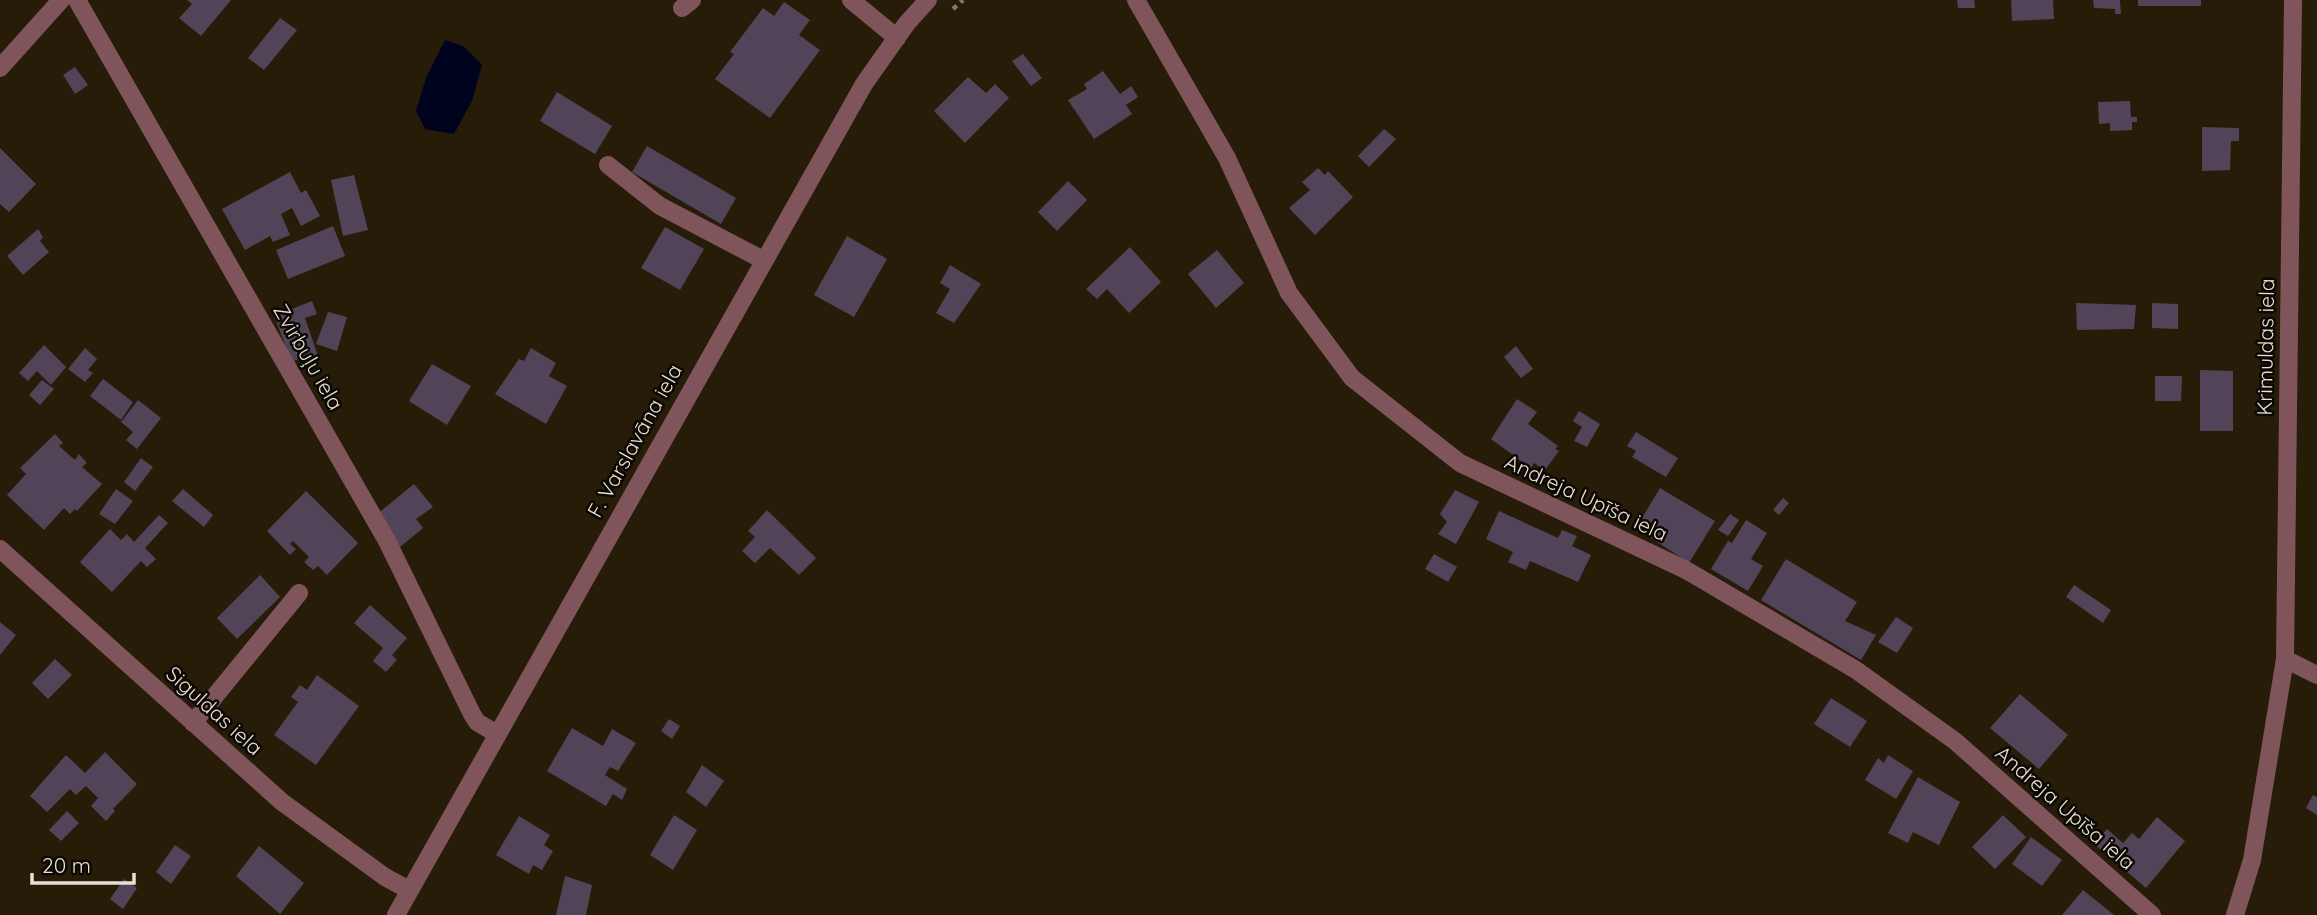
<svg xmlns="http://www.w3.org/2000/svg" width="2317" height="915" font-family="Quicksand,sans-serif">
<rect width="100%" height="100%" fill="#261c08"/>
<path fill="#00031e" d="M445,40L463,46L482,65L472,101L454,134L425,129L416,111L426,78Z"/>
<path fill="#524458" d="M187,0H231L201,36L179,18L192,4Z
M1957,0H1974L1975,8H1958Z
M2011,0H2053L2054,19L2012,21Z
M2093,0H2120L2121,14H2115V9L2094,8Z
M2138,0H2201V6H2138Z
M784,2L810,20L799,35L820,50L770,118L715,79L734,54L730,52L763,8L774,16Z
M280,18L297,30L264,70L248,58Z
M1023,54L1042,78L1031,86L1012,61Z
M75,67L88,85L75,94L63,75Z
M1103,71L1120,94L1131,86L1138,97L1126,105L1132,114L1094,139L1068,100L1087,89L1084,84Z
M968,77L986,93L995,84L1009,98L965,143L934,111Z
M557,92L612,126L595,154L540,121Z
M2130,101L2131,117H2137V122H2132V130L2110,131V123L2099,124L2098,102Z
M2202,127L2239,128V141H2231L2230,170L2202,171Z
M1384,129L1396,139L1369,167L1358,156Z
M647,146L736,198L721,224L632,172Z
M0,148L36,184L9,212L0,204Z
M1318,168L1325,175L1328,171L1353,197L1315,235L1289,208L1310,190L1302,182Z
M290,172L301,193L306,190L320,216L301,226L292,208L281,214L290,235L273,242L270,236L245,250L222,209Z
M354,175L368,230L343,236L331,180Z
M1068,181L1087,200L1057,231L1038,212Z
M333,226L345,256L288,279L276,250Z
M665,227L704,249L680,290L641,268Z
M38,229L43,237L40,241L49,252L23,275L7,256Z
M847,236L887,259L854,317L814,295Z
M1130,247L1161,282L1129,313L1107,289L1097,299L1086,289Z
M1217,250L1244,283L1216,308L1188,274Z
M950,265L981,284L954,323L936,313L950,289L940,283Z
M312,301L317,314L305,318L317,353V360L303,363L301,358L292,362L274,316Z
M2076,303L2136,305L2134,329L2077,330Z
M2152,303L2178,304V329L2152,328Z
M328,312L347,317L337,351L316,344Z
M44,345L66,367L51,385L37,371L28,381L19,373Z
M1516,346L1533,369L1521,378L1504,357Z
M85,348L97,359L88,370L93,373L85,382L68,369Z
M531,348L556,363L549,376L567,386L546,424L495,394L519,359L524,361Z
M432,364L471,386L447,425L409,401Z
M2200,370L2233,371V431H2200Z
M2155,376H2182L2181,401H2155Z
M103,379L133,402L121,420L90,396Z
M42,380L54,389L40,405L29,395Z
M1517,399L1537,412L1528,424L1558,446L1555,449L1559,451L1545,470L1534,463L1531,468L1491,439Z
M138,400L161,418L137,449L126,440L133,432L121,422Z
M1579,411L1600,424L1587,447L1574,441L1582,427L1573,421Z
M1636,432L1678,458L1666,477L1632,457L1636,451L1627,446Z
M55,434L63,443L59,446L75,460L79,454L87,463L82,467L102,484L77,511L75,509L70,514L64,508L44,530L7,495L26,474L20,468Z
M141,458L153,467L135,491L124,482Z
M414,484L433,507L416,519L423,528L400,547L376,515Z
M1660,488L1715,521L1689,563L1636,528Z
M116,489L133,501L115,524L99,514Z
M183,489L213,515L204,527L172,501Z
M1455,490L1479,502L1456,544L1438,534L1447,522L1440,514Z
M306,491L358,543L327,575L318,566L313,570L304,562L309,557L293,541L290,544L296,549L290,555L267,531Z
M1783,498L1789,503L1779,515L1773,510Z
M767,510L816,558L799,575L770,548L755,563L742,551L755,537L748,531Z
M1499,511L1558,538L1562,530L1577,536L1572,546L1591,555L1578,582L1530,561L1526,570L1508,562L1513,552L1486,539Z
M1730,514L1739,520L1728,536L1718,530Z
M159,515L168,523L145,548L156,559L147,567L141,561L112,592L80,562L110,529L121,540L127,534L134,542Z
M1746,520L1767,533L1751,559L1763,566L1748,591L1711,569L1728,541L1732,543Z
M1434,554L1457,567L1448,582L1425,569Z
M1786,559L1857,602L1845,621L1876,635L1861,660L1761,600Z
M260,575L280,597L237,639L217,618Z
M2074,585L2111,610L2103,623L2066,597Z
M370,605L407,638L392,655L397,660L386,672L373,661L383,648L354,623Z
M1896,617L1913,628L1897,653L1878,642Z
M0,622L16,635L0,655Z
M55,659L72,675L48,699L32,683Z
M317,675L359,706L316,765L274,735L298,702L291,697L300,685L307,690Z
M2020,694L2068,735L2039,769L1990,728Z
M1831,698L1867,721L1850,747L1814,724Z
M669,719L680,726L672,739L661,731Z
M572,728L603,746L612,729L636,743L618,771L610,767L605,775L627,789L622,800L613,794L606,806L547,771Z
M105,752L137,784L113,809L115,811L106,821L91,806L98,798L86,786L76,795L70,789L47,812L30,796L66,755L85,773Z
M1888,755L1913,771L1896,799L1865,780L1878,758L1884,763Z
M702,765L724,781L706,807L686,792Z
M1918,777L1960,802L1939,845L1913,832L1908,843L1888,833Z
M2313,795L2317,797V815L2306,808Z
M67,811L79,823L61,841L49,830Z
M674,815L697,830L673,870L650,855Z
M2003,815L2026,837L1995,869L1972,847Z
M519,816L550,835L544,845L553,851L542,870L533,865L529,874L496,855Z
M2157,817L2185,841L2146,888L2094,844L2107,829L2123,843L2132,833L2139,839Z
M2031,837L2062,860L2042,886L2012,864Z
M175,845L191,856L171,884L156,872Z
M259,846L304,883L280,914L236,876Z
M565,876L592,885L586,915H556Z
M124,879L137,888L123,909L110,899Z
M2083,890L2114,915H2062Z"/>
<g fill="none" stroke-linecap="round" stroke-linejoin="round">
<path stroke="#817868" stroke-width="4.5" stroke-dasharray="5 5" stroke-linecap="butt" d="M953,9L963,0"/>
<path stroke="#80545b" stroke-width="18" d="M77,0L387,541L472,714L477,722L497,734
M851,0L897,38
M1136,0L1227,158L1289,293L1352,378L1460,463L1686,570L1856,670L1955,741L2152,915
M682,8L692,0
M0,68L61,0
M608,165L660,206L763,260
M0,549L282,802L385,877L409,890
M2285,659L2317,675
M193,723L299,593
M396,915L864,84L907,23L928,0
M2235,915L2252,860L2285,659L2293,0"/>
</g>
<g text-anchor="middle" stroke-width="5" stroke-linejoin="round" paint-order="stroke">
<g font-size="21" fill="#e6dfd3" stroke="#0b0702">
<text transform="translate(2266 347) rotate(-89)" y="7">Krimuldas iela</text>
<text transform="translate(308 357) rotate(60)" y="7">Zvirbuļu iela</text>
<text transform="translate(635 441) rotate(-61)" y="7">F. Varslavāna iela</text>
<text transform="translate(1586 498) rotate(25)" y="7">Andreja Upīša iela</text>
<text transform="translate(214 711) rotate(42)" y="7">Siguldas iela</text>
<text transform="translate(2065 808) rotate(41)" y="7">Andreja Upīša iela</text>
</g>
</g>
<path d="M32 873v10h102v-10" fill="none" stroke="#e6dfd3" stroke-width="3.5"/>
<text x="42" y="873" font-size="21" fill="#e6dfd3" stroke="#0b0702" stroke-width="5" paint-order="stroke">20 m</text>
</svg>
